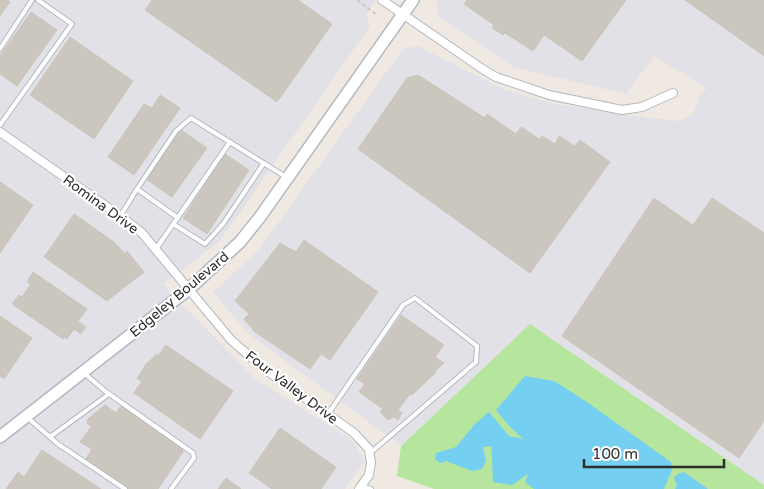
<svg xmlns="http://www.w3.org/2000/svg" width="764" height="489" font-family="'Varela Round',sans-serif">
<rect width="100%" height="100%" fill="#efe9e1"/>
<path fill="#e3e1e8" d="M0,0H376L366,14L370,26L220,241L163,284L254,378L352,440L365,461L345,489H0Z
M438,0H764V485L530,324L401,446L249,334L213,292L258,251L403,49L418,46L505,90L555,104L641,117L679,121L693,115L700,95L707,88L654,56L626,94L513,67L438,16L436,4Z"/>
<path fill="#b6e59e" d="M530,324L764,485V489H434L397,476L401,446Z"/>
<path fill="#75cff0" d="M525,376L554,381L584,400L671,462L672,470L664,489H534L525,482L528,474L512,485L493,482L492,456L491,446L483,447L486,460L482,469L472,471L446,461L440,463L435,459L436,453L456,447L474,425L489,412L509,436L523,439L509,426L496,410Z
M684,472L708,489H675L677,485L674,478L678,474Z"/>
<path fill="#cbc7bf" stroke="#cbc5ba" d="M0,0H8L10,2L0,16Z
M152,0H298L332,24L277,102L145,10Z
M467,0H626L582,61L544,35L533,51L505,33L503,35L492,28L494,25L464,4Z
M685,0H764V56Z
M31,12L57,30L17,86L0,74V56Z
M70,37L133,81L94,139L30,95Z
M418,75L485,118L487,114L516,134L521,127L539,139L542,136L555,144L559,136L575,146L580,140L610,162L530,273L358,149L407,78Z
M160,95L180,108L134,175L108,157L144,104L152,108Z
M181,130L207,148L172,197L146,179Z
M225,154L249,170L207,234L183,218Z
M0,182L33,205L0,253Z
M654,198L693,225L712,198L764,233V421L739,458L562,336Z
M74,214L114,242L125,254L127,251L144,272L107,301L44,257Z
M304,240L378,292L330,360L321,354L310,369L255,332L244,319L249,314L235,301L280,243L296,252Z
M33,272L87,309L78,321L86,327L81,334L74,329L67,339L64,337L63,339L12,304L19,295L22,297L31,284L27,282Z
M401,315L444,345L435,357L444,363L435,371L436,372L412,395L410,394L398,410L402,413L398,420L394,417L388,420L380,412L383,409L359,392L365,384L357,379Z
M0,316L32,338L4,379L0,376Z
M166,345L233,391L200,439L134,393L142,381L137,379L146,364L153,358L156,354L158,356Z
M105,405L116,413L122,405L181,446L183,452L158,489H129L86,459L92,449L80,442L91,427L87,423L88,419Z
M280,428L336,467L321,489H272L249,473Z
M42,450L101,489H6L18,472L24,477Z
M226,478L241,489H218Z"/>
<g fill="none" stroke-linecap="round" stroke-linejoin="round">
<g stroke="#b4b7c1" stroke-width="6">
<path id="lane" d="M0,49L32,0
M0,125L72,24L38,0
M137,189L176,131L191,118L286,177
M121,215L137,189L178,218
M173,224L205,244L223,224L264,163
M156,249L230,142
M83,372L105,391L193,453L194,458L171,489
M328,414L403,305L415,298L477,346L476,362L369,454
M28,418L58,444L125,489
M50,437L109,394
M362,486L371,489"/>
</g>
<g stroke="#b4b7c1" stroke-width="10">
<path id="street" d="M382,0L484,70L496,77L549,95L622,110L642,107L673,93
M0,132L123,218L142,233L231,340L266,370L354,433L369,449L371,463L369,475L359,489"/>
</g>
<g stroke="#b4b7c1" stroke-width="14">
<path id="secondary" d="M0,437L189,289L240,242L260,217L413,0"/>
</g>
<path stroke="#c9c9c9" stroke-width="2" stroke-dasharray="4 2.5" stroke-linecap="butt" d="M357,0L378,16"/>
<use href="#lane" stroke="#fff" stroke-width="4"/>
<use href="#street" stroke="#fff" stroke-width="8"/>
<use href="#secondary" stroke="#fff" stroke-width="11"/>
</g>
<g text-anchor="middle" stroke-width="4.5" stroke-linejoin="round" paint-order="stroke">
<g font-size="14" fill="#2e2e2e" stroke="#fff">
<text transform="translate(101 204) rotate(36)" y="5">Romina Drive</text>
<text transform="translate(179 294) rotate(-40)" y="5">Edgeley Boulevard</text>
<text transform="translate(292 387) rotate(37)" y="5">Four Valley Drive</text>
</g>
</g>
<path d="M584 459v8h140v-8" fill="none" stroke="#2e2e2e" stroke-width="2.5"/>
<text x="592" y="459" font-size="15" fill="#2e2e2e" stroke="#ffffff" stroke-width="4" paint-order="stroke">100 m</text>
</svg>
